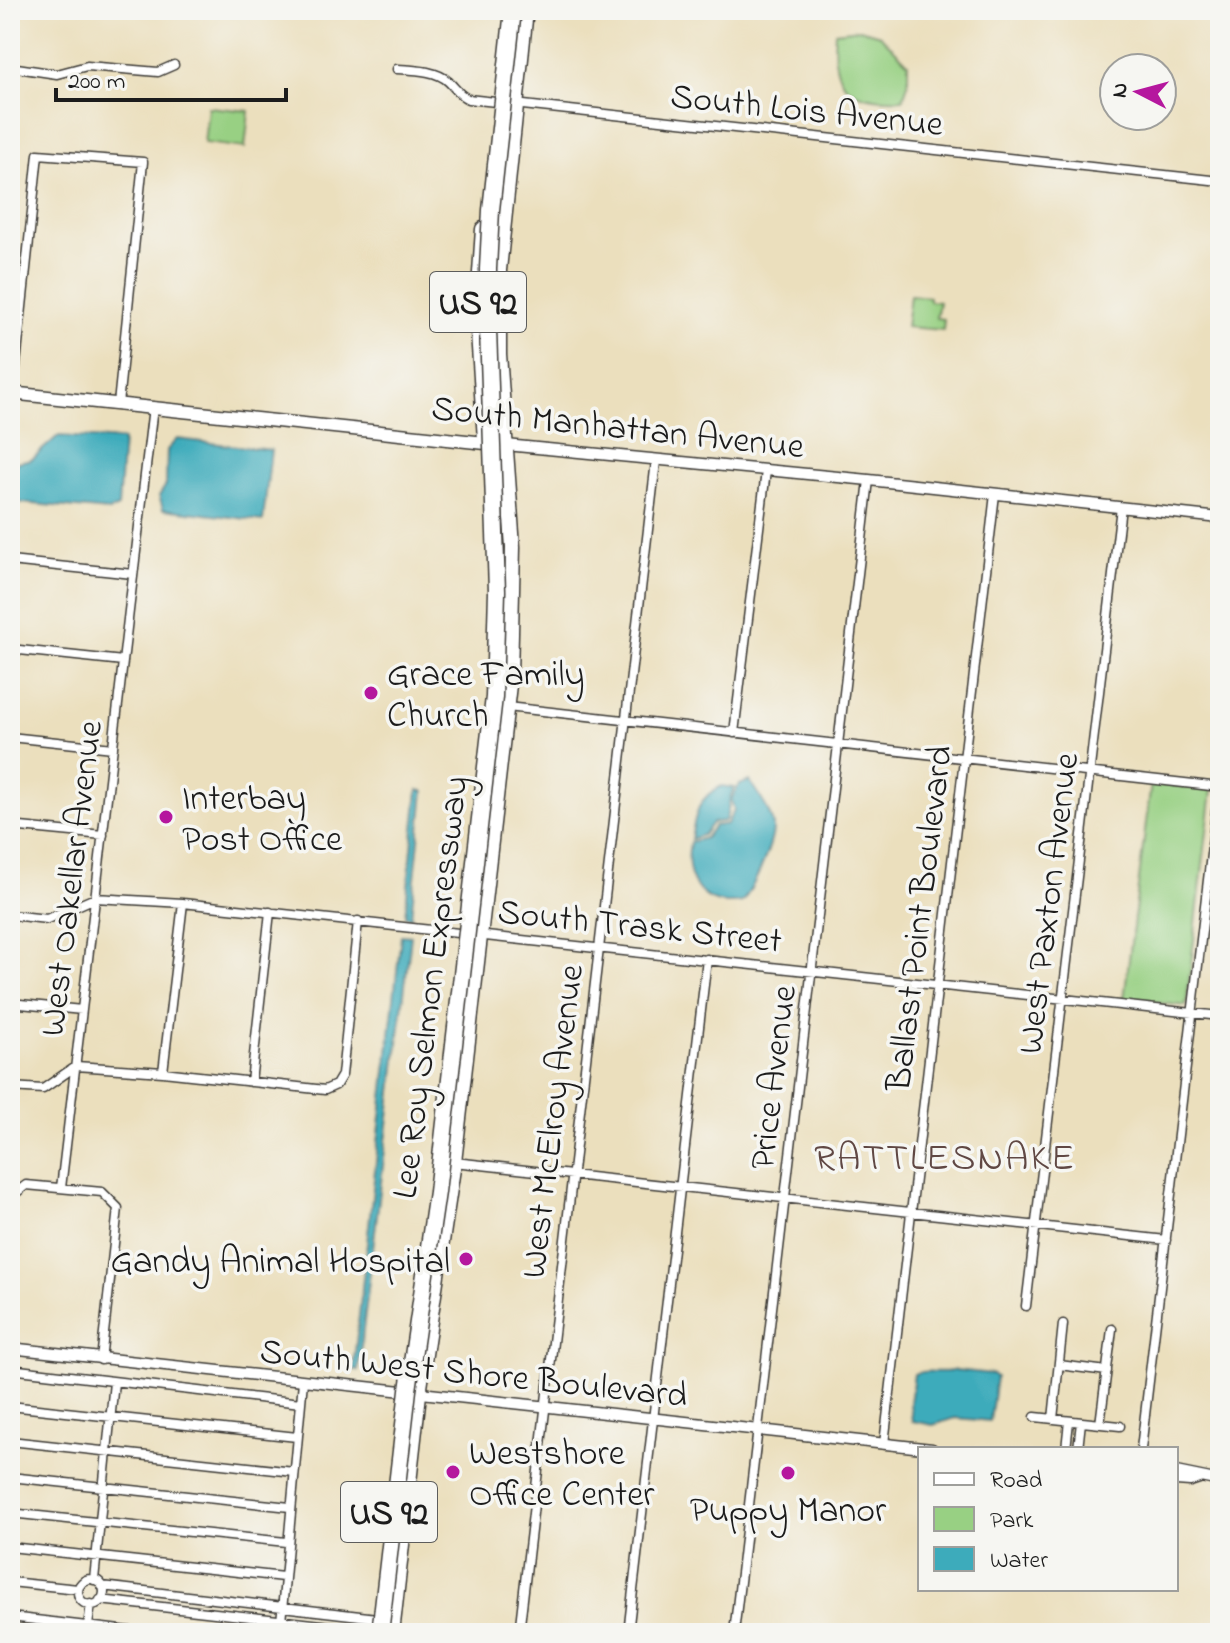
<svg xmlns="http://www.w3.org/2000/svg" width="1230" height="1643" font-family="'Indie Flower',sans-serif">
<rect width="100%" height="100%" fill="#f6f6f2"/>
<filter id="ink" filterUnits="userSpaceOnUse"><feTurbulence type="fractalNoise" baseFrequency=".0125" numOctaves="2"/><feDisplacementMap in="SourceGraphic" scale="16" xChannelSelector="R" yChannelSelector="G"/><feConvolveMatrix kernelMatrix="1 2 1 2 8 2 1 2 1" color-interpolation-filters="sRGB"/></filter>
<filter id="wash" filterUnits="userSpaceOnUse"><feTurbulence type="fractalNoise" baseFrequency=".006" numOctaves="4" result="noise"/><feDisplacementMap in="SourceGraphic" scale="32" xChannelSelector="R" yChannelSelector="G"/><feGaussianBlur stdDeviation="1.8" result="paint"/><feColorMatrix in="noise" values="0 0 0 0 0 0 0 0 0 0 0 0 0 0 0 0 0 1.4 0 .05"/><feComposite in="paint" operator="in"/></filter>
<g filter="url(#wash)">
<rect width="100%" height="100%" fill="#ebdfbd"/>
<path fill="#98d083" stroke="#5a7650" stroke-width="2" d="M860,29L880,35L908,63V84L903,99C850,101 830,88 835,32Z
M208,107L249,111L245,148L204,143Z
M910,295L929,297V301L939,302L936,318L944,319L943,330L906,327Z
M1151,783L1212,790L1186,1006L1124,999Z"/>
<path fill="#3dabbb" stroke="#2c646c" stroke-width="2" d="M58,436L123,440L118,507L109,511L22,503L13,498C11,487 11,472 17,462L32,459Z
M177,439L271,450L263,521L163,509L159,496L166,485L167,450Z
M750,781C757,794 771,810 773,826C774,843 753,889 742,902C701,909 683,880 690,842L705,838L714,826L727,824L734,810L731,800L739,785Z
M722,786L734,788C727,800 730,809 725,821L712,823L703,835L691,839C695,815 698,796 722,786Z
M418,790L424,791L411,917L405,916Z
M401,935L411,936L358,1371L353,1370Z
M956,1370L992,1374L996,1377L990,1421L955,1418L933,1425L912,1421L910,1403L914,1374C926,1368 942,1375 956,1370Z"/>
</g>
<g filter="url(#ink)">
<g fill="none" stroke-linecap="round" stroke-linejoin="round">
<g stroke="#3b3934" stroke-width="11">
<path id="minor" d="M10,67L57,74L87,66L158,72L174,65
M397,69C413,70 437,70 449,82C456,89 458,94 468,99L1220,181
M10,385L15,374L38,154L143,162L118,404
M10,561L133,574
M10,649L123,661
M507,707L1220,787
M734,733L766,471
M10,737L113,748
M10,826L103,835
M10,915L47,919L95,898L183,903L1220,1016
M10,1003L82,1010
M163,1072L183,903
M251,1082L270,912
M10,1087L43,1089L76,1066L163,1072L325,1090L336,1085L342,1075L358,921
M454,1162L1166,1240
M61,1188L153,407
M10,1210L12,1196L26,1185L102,1192L118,1208L101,1360
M1026,1306L1121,507
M1059,1365L1107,1371
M10,1369L301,1403
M10,1406L297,1437
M1035,1417L1120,1426
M1053,1419L1063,1324
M1100,1424L1112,1329
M10,1441L294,1472
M884,1444L995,494
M1066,1449L1069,1421
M1078,1449L1081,1422
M1141,1449L1220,778
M10,1477L290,1507
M10,1513L286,1542
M10,1547L283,1577
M78 1592a13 13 0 1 1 26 0a13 13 0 1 1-26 0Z
M94,1580L114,1382
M10,1582L78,1589
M102,1586L377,1618
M100,1600L375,1631
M10,1617L146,1633
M87,1633L91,1604
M280,1633L303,1381
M519,1633L656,461
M628,1633L707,959
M734,1633L869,480"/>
</g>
<g stroke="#3b3934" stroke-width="13">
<path id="tertiary" d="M506,445L869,480L1220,518
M10,1348L932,1449
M1176,1472L1220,1481
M1176,1480L1190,1481L1199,1478"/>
</g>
<g stroke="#3b3934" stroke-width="15">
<path id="secondary" d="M10,393L495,444"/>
</g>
<g stroke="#3b3934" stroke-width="17">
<path id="primary" d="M483,229L477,316L485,440
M392,1633L419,1394L454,1162L510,676L513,547L499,354V270L526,10"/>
</g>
<use href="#minor" stroke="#fff" stroke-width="8"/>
<use href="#tertiary" stroke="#fff" stroke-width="10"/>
<use href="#secondary" stroke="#fff" stroke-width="12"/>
<use href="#primary" stroke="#fff" stroke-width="14"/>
<g stroke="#3b3934" stroke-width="19" stroke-linecap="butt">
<path id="motorway-bridge" d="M380,1633L408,1390L437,1192L494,697L497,591L488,329V269L491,210L513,10"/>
</g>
<use href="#motorway-bridge" stroke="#fff" stroke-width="16"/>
</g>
</g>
<g fill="#b5179e" stroke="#f6f6f2" stroke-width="3">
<circle cx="371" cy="693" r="8"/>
<circle cx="166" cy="817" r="8"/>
<circle cx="466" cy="1259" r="8"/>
<circle cx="453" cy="1472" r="8"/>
<circle cx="788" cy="1473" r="8"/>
</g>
<g text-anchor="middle" stroke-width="7" stroke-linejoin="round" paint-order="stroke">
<g fill="#f6f6f2" stroke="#5d5d5c" stroke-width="2">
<rect x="430" y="272" width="96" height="60" rx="6"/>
<rect x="341" y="1482" width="96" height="60" rx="6"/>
</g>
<g font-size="34" font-weight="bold" fill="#1c1c1c">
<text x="478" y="314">US 92</text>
<text x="389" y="1524">US 92</text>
</g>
<g font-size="36" fill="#1c1c1c" stroke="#f6f6f2">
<text transform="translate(807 108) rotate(6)" y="13">South Lois Avenue</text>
<text transform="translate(618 425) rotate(6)" y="13">South Manhattan Avenue</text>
<text transform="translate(69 878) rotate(-83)" y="13">West Oakellar Avenue</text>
<text transform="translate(1046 903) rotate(-83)" y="13">West Paxton Avenue</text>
<text transform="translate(917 918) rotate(-83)" y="13">Ballast Point Boulevard</text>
<text transform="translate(640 924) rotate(6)" y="13">South Trask Street</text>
<text transform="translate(428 987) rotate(-83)" y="13">Lee Roy Selmon Expressway</text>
<text transform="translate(771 1077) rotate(-83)" y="13">Price Avenue</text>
<text transform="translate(550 1121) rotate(-83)" y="13">West McElroy Avenue</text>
<text transform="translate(474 1371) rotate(6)" y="13">South West Shore Boulevard</text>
</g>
<g font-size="36" fill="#1c1c1c" stroke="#f6f6f2" text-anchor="start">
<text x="387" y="685">Grace Family<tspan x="387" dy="41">Church</tspan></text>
<text x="182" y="809">Interbay<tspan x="182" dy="41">Post Office</tspan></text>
<text x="450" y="1272" text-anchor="end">Gandy Animal Hospital</text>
<text x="469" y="1464">Westshore<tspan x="469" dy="41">Office Center</tspan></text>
<text x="788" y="1521" text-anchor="middle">Puppy Manor</text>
</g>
<g font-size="38" letter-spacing="2" fill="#604844" stroke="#f6f6f2">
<text x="945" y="1169">RATTLESNAKE</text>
</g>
</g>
<rect width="1230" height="1643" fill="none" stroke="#f6f6f2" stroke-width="40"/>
<rect x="918" y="1447" width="260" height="144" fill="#f6f6f2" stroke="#9f9f9c" stroke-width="2"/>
<rect x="934" y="1473" width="40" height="12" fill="#ffffff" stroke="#9f9f9c" stroke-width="2"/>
<text x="990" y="1487" font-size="24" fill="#1c1c1c">Road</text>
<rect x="934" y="1507" width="40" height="24" fill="#98d083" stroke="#9f9f9c" stroke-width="2"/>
<text x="990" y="1527" font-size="24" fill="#1c1c1c">Park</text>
<rect x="934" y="1547" width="40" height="24" fill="#3dabbb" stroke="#9f9f9c" stroke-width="2"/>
<text x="990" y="1567" font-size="24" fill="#1c1c1c">Water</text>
<g transform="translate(1138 92) rotate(276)"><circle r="38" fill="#f6f6f2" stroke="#9f9f9c" stroke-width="2"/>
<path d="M0-6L14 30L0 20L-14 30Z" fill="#b5179e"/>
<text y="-12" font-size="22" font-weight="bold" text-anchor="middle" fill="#1c1c1c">N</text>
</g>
<path d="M56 88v12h230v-12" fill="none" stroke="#1c1c1c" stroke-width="4"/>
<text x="68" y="88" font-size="24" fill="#1c1c1c" stroke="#f6f6f2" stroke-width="6" paint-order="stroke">200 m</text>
</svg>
